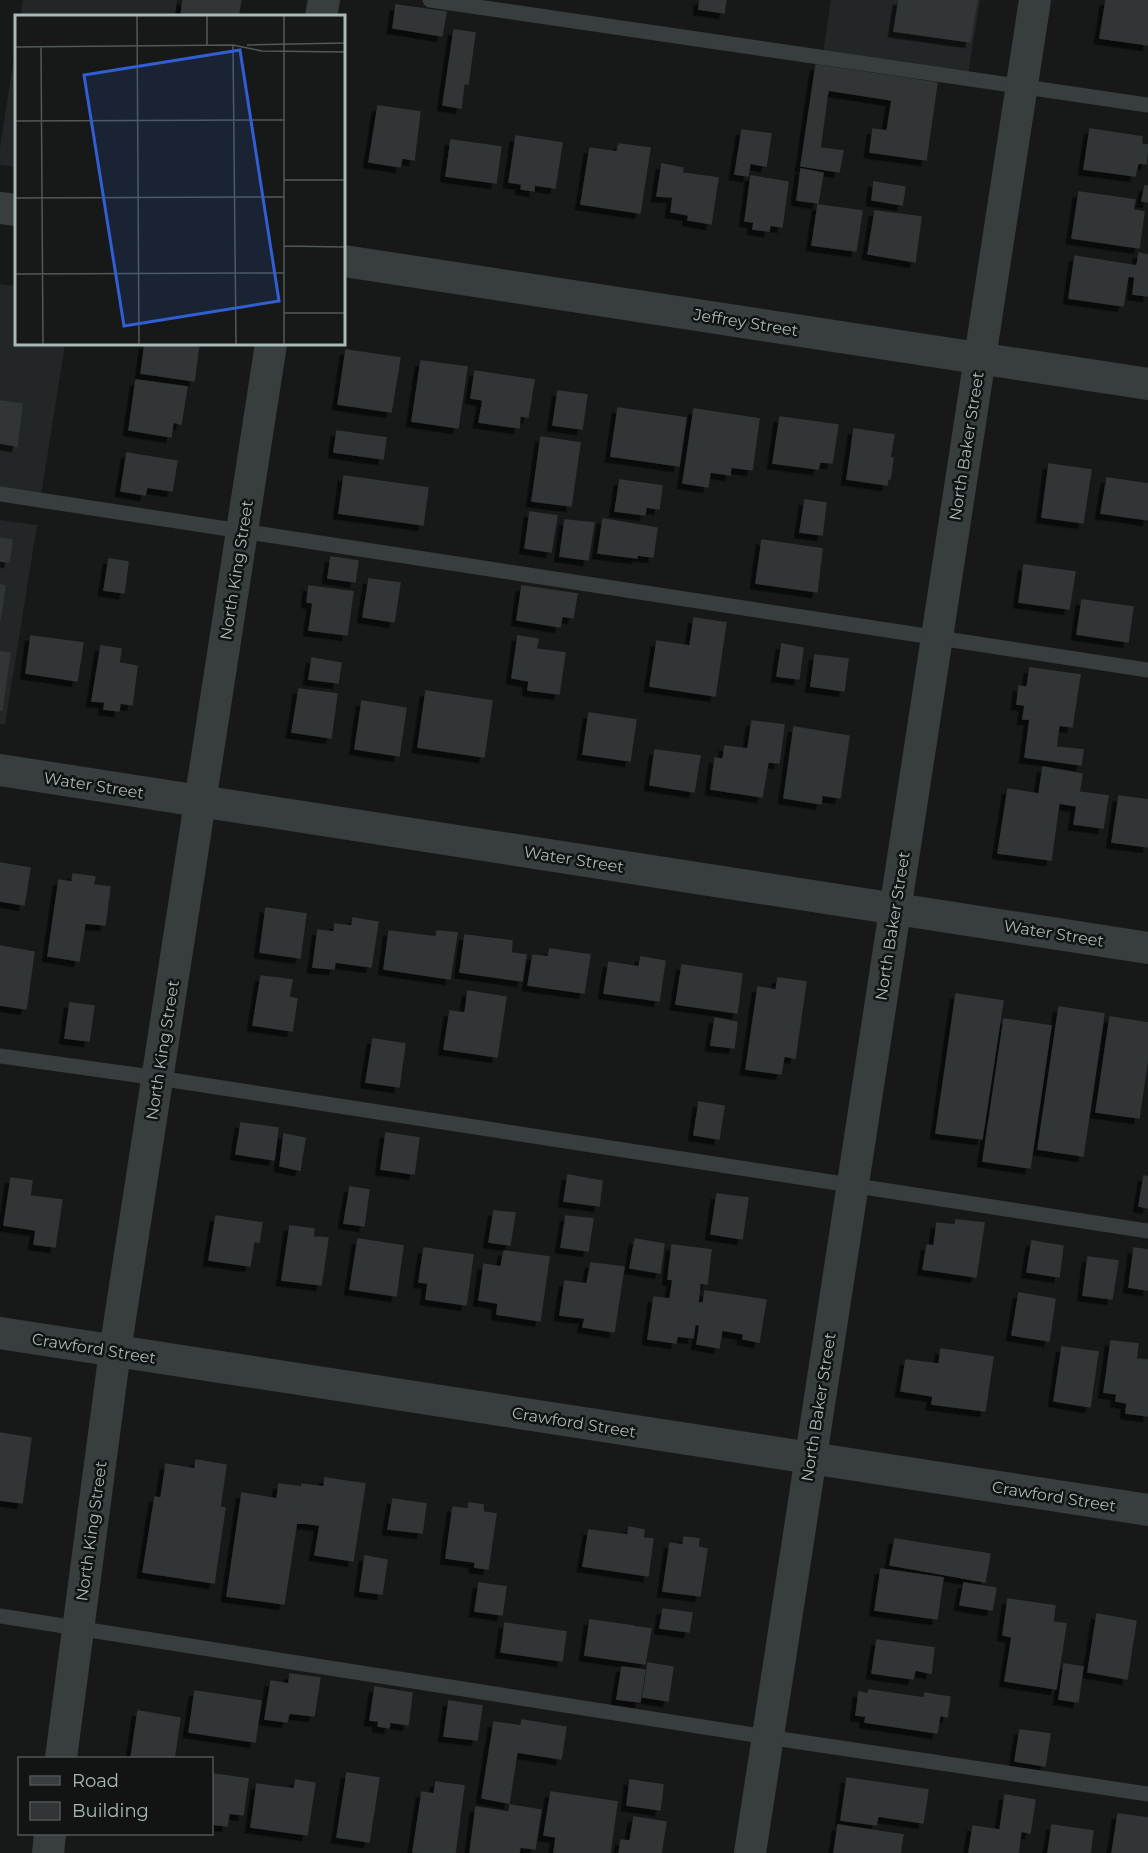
<svg xmlns="http://www.w3.org/2000/svg" width="1148" height="1853" font-family="Montserrat,sans-serif">
<defs>
<filter id="shadow"><feDropShadow dx="-5.5" dy="5.5" stdDeviation="0" flood-color="#0009"/></filter>
</defs>
<rect width="100%" height="100%" fill="#171919"/>
<path fill="#232626" d="M23,0H177L175,16H21Z
M831,0H980L968,75L823,53Z
M16,44V167L0,165V148Z
M0,284L16,286V344H65L41,496L0,490Z
M0,520L37,525L5,725L0,724Z"/>
<path fill="#323535" stroke="#303535" stroke-width="1.5" filter="url(#shadow)" d="M183,0H241L238,16H181Z
M700,0H726L724,13L699,9Z
M899,0H977L970,42L894,31Z
M1106,0H1148V45L1100,38Z
M396,5L446,12L442,36L393,28Z
M454,30L475,33L468,84L464,83L461,108L443,105Z
M816,65L937,83L926,160L870,152L873,129L887,131L892,100L828,90L820,148L843,151L839,172L801,166Z
M378,106L420,112L414,160L402,158L400,167L369,162Z
M1090,129L1142,137L1141,144L1148,145L1146,164L1138,163L1135,176L1084,169Z
M742,130L771,134L766,166L750,163L748,176L735,174Z
M516,136L562,143L555,188L534,185V191L521,189L522,184L509,182Z
M451,140L501,147L496,183L446,176Z
M619,144L650,148L640,213L581,204L590,148L617,152Z
M662,164L683,168L682,173L718,178L711,224L688,220L689,215L671,212L673,197L657,196Z
M801,169L823,173L818,203L797,200Z
M751,176L788,182L782,227L770,225L769,231L753,229L754,222L745,221Z
M874,182L905,187L902,205L872,200Z
M1145,186H1148V202L1142,201Z
M1079,192L1135,200L1133,210L1144,212L1139,248L1072,238Z
M818,205L862,211L856,251L812,245Z
M875,211L921,217L915,262L868,254Z
M1139,253L1148,255V296L1133,294L1135,277L1128,276L1123,306L1069,298L1075,256L1137,266Z
M145,344H199L194,381L141,373Z
M346,350L400,358L391,412L338,404Z
M421,361L467,367L458,428L412,421Z
M475,371L534,380L528,417L520,416L519,428L479,422L483,400L471,398Z
M136,380L187,387L181,424L173,422L171,437L129,430Z
M558,391L587,395L582,429L553,425Z
M0,401L22,404L17,446L0,443Z
M618,408L686,418L679,466L611,456Z
M694,409L759,419L752,470L731,467L730,475L710,472L708,487L683,483Z
M780,417L838,425L832,463L820,462L818,469L773,463Z
M854,429L894,435L890,458H893L890,479L888,478L887,485L847,479Z
M337,431L386,438L383,459L334,452Z
M541,437L580,443L571,506L532,501Z
M127,453L177,461L172,491L147,487L145,495L121,491Z
M1049,464L1091,470L1083,523L1042,517Z
M344,476L428,488L423,525L339,513Z
M1107,478L1148,484V520L1101,513Z
M620,480L662,486L659,509L646,507L645,515L615,511Z
M805,500L826,503L822,535L800,532Z
M530,512L557,516L551,552L525,548Z
M603,519L657,528L653,557L637,555V558L598,553Z
M565,520L594,523L588,560L560,556Z
M0,538L12,540L9,562L0,561Z
M762,540L822,549L817,592L756,583Z
M331,557L358,561L355,582L328,578Z
M109,559L128,562L124,593L104,590Z
M1024,565L1075,572L1069,609L1019,602Z
M369,579L400,583L394,622L363,617Z
M0,585L5,586L0,620Z
M309,586L353,592L347,635L309,630L313,603L307,602Z
M522,586L577,594L573,618L562,616L560,627L517,620Z
M1082,600L1133,607L1128,642L1077,634Z
M694,618L726,623L715,696L650,686L657,641L690,646Z
M31,636L83,643L77,681L26,673Z
M518,636L538,639L536,649L565,653L559,694L528,690L529,681L512,678Z
M782,644L803,648L799,679L777,676Z
M101,646L121,649L119,663L137,666L132,705L120,703L119,711L104,709L105,702L92,701Z
M0,652L10,653L2,710H0Z
M815,655L848,659L844,691L811,686Z
M312,658L341,663L338,683L309,679Z
M1030,668L1080,675L1072,727L1059,725L1056,747L1083,750L1081,765L1025,757L1030,719H1023L1025,705L1017,704L1019,686L1027,687Z
M299,689L337,694L331,738L292,732Z
M426,691L492,701L484,757L418,747Z
M362,701L406,708L399,756L355,749Z
M589,713L636,720L630,761L583,754Z
M752,721L784,725L779,763L768,762L762,797L711,789L715,758L723,759L725,746L748,749Z
M794,727L849,736L840,798L822,795L821,804L784,798Z
M655,750L700,756L694,792L650,785Z
M1043,767L1082,774L1077,806L1059,803L1051,860L998,853L1008,789L1039,794Z
M1079,792L1108,796L1103,828L1074,824Z
M1119,796L1148,800V847L1112,842Z
M0,863L30,868L24,905L0,901Z
M73,874L95,877L93,885L110,887L105,925L85,923L79,961L48,956L59,880L72,882Z
M266,908L306,914L300,958L260,952Z
M353,918L378,922L371,967L335,962L334,969L313,967L318,930L334,932L335,924L352,926Z
M389,931L436,937L437,931L457,933L450,979L384,969Z
M465,935L512,941L511,953L526,955L522,981L460,972Z
M0,946L34,952L26,1009L0,1005Z
M550,949L590,955L584,993L528,985L533,955L548,957Z
M641,957L665,961L659,1001L604,993L609,962L639,967Z
M682,965L742,974L737,1013L676,1004Z
M261,976L292,980L289,997L297,999L292,1031L253,1025Z
M778,978L806,982L795,1058L784,1056L781,1074L746,1069L758,987L776,990Z
M468,991L506,997L497,1057L444,1049L450,1011L465,1013Z
M956,994L1003,1001L982,1139L936,1133Z
M70,1003L94,1006L89,1041L65,1038Z
M1059,1007L1104,1014L1083,1156L1038,1149Z
M1110,1017L1148,1023V1056L1139,1118L1096,1112Z
M715,1018L737,1022L734,1048L711,1045Z
M1004,1019L1051,1026L1030,1168L983,1161Z
M373,1039L405,1044L399,1087L366,1082Z
M699,1102L724,1106L719,1139L694,1135Z
M241,1123L278,1128L274,1160L236,1154Z
M386,1133L419,1138L414,1174L381,1169Z
M284,1134L305,1138L300,1170L280,1166Z
M568,1175L602,1181L599,1206L564,1201Z
M1144,1176L1148,1177V1208L1139,1206Z
M11,1178L32,1181L30,1196L62,1200L55,1247L34,1244L36,1230L4,1225Z
M350,1187L369,1190L364,1226L344,1223Z
M717,1194L748,1198L742,1239L711,1234Z
M494,1211L515,1213L510,1245L489,1242Z
M216,1216L262,1223L259,1242L254,1241L250,1266L209,1260Z
M566,1216L593,1219L588,1251L561,1247Z
M956,1220L984,1223L976,1277L923,1269L927,1245L934,1246L937,1223L955,1225Z
M290,1226L314,1229L313,1237L328,1238L321,1285L282,1280Z
M358,1239L403,1246L396,1296L350,1289Z
M635,1239L664,1244L660,1273L630,1268Z
M1032,1241L1063,1246L1059,1277L1027,1272Z
M672,1245L711,1250L707,1284L668,1279Z
M424,1248L473,1255L466,1305L426,1299L428,1283L419,1282Z
M1134,1248L1148,1250V1290L1129,1287Z
M504,1251L549,1257L540,1321L497,1314L498,1303L479,1300L484,1264L501,1267Z
M1088,1257L1118,1261L1112,1299L1083,1295Z
M591,1263L624,1267L614,1332L583,1327L585,1318L560,1315L565,1281L587,1284Z
M673,1279L700,1283L698,1303H702L699,1325L695,1324L693,1338L677,1336L676,1343L648,1339L654,1297L670,1299Z
M705,1291L766,1300L759,1342L743,1339L744,1334L722,1330L719,1348L697,1344Z
M1019,1293L1055,1299L1049,1341L1012,1335Z
M1111,1341L1138,1344L1136,1359L1148,1360V1416L1126,1413L1127,1403L1116,1401L1117,1394L1104,1392Z
M1062,1347L1098,1352L1090,1407L1054,1401Z
M941,1349L993,1357L985,1411L932,1404L933,1396L901,1391L906,1360L939,1364Z
M0,1433L31,1438L22,1503L0,1500Z
M196,1460L226,1465L220,1507L225,1508L214,1583L143,1572L155,1497L161,1498L166,1464L195,1469Z
M325,1478L365,1484L353,1561L315,1555L320,1525L296,1522L302,1484L324,1487Z
M279,1484L302,1487L284,1604L227,1596L242,1493L277,1499Z
M393,1499L426,1504L422,1533L388,1529Z
M469,1503L483,1505V1512L496,1514L488,1569L475,1567V1562L446,1558L453,1507L468,1509Z
M629,1527L644,1530L643,1538L653,1539L648,1576L583,1566L589,1530L628,1535Z
M684,1537L699,1539L698,1547L707,1549L700,1596L663,1591L670,1543L683,1545Z
M895,1539L990,1554L985,1582L890,1565Z
M365,1556L387,1560L382,1594L360,1591Z
M881,1569L943,1578L937,1619L875,1610Z
M479,1583L506,1587L502,1615L475,1611Z
M964,1583L996,1588L992,1610L960,1605Z
M1008,1599L1055,1606L1053,1622L1066,1624L1056,1689L1005,1681L1012,1637L1003,1635Z
M663,1609L692,1613L689,1632L660,1628Z
M1097,1614L1136,1621L1127,1679L1088,1672Z
M590,1620L633,1626L628,1661L585,1654Z
M590,1620L651,1629L645,1664L585,1655Z
M505,1623L566,1632L562,1661L501,1652Z
M877,1640L934,1648L931,1673L915,1670L913,1679L872,1673Z
M648,1663L673,1667L668,1701L643,1697Z
M1064,1664L1083,1667L1078,1702L1059,1699Z
M622,1667L645,1670L640,1702L617,1699Z
M290,1674L320,1678L314,1716L289,1713L287,1722L265,1719L271,1681L289,1684Z
M375,1687L412,1693L408,1725L390,1722L389,1728L378,1726L379,1721L370,1720Z
M869,1690L924,1698L925,1693L950,1697L947,1717L940,1715L937,1733L865,1722L866,1716L856,1715L859,1692L868,1694Z
M195,1691L261,1701L255,1742L189,1732Z
M449,1701L482,1706L477,1740L444,1736Z
M138,1711L180,1718L174,1758H131Z
M522,1720L566,1727L561,1759L517,1752L509,1803L482,1798L494,1722L521,1726Z
M1020,1730L1050,1734L1045,1766L1015,1761Z
M347,1773L379,1778L369,1842L337,1837Z
M213,1774L248,1779L243,1815L229,1813L227,1826L212,1824V1781Z
M847,1778L928,1790L923,1823L878,1816L876,1825L841,1820Z
M296,1780L315,1783L307,1835L251,1827L257,1784L294,1789Z
M630,1780L663,1785L660,1810L627,1805Z
M436,1782L464,1786L455,1853L413,1852L422,1792L434,1794Z
M551,1792L617,1802L610,1853H554L556,1837L544,1835Z
M1005,1795L1035,1800L1030,1833L1021,1831L1018,1853H969L973,1826L1000,1830Z
M510,1805L541,1810L535,1849L520,1847L519,1853H470L476,1807L509,1812Z
M1118,1814L1148,1818V1853H1112Z
M634,1817L666,1822L661,1853H619L621,1840L630,1841Z
M838,1825L903,1835L900,1853H834Z
M1052,1825L1093,1831L1090,1853H1048Z"/>
<g fill="none" stroke-linecap="round" stroke-linejoin="round">
<path stroke="#373e3d" stroke-width="15" d="M430,0L1148,105
M0,494L1148,670
M0,1056L158,1078L1148,1231
M0,1616L767,1737L1148,1794"/>
<path stroke="#373e3d" stroke-width="32" d="M321,16L324,0
M0,208L16,210
M344,261L1148,384
M0,770L1148,948
M0,1333L1148,1510
M61,1758L115,1351L271,344
M48,1853L50,1834
M750,1853L1035,0"/>
</g>
<g text-anchor="middle" stroke-width="5" stroke-linejoin="round" paint-order="stroke">
<g font-size="16" fill="#a8bab5" stroke="#121414">
<text transform="translate(746 322) rotate(9)" y="6">Jeffrey Street</text>
<text transform="translate(966 446) rotate(-81)" y="6">North Baker Street</text>
<text transform="translate(236 570) rotate(-81)" y="6">North King Street</text>
<text transform="translate(94 785) rotate(9)" y="6">Water Street</text>
<text transform="translate(574 859) rotate(9)" y="6">Water Street</text>
<text transform="translate(892 926) rotate(-81)" y="6">North Baker Street</text>
<text transform="translate(1054 933) rotate(9)" y="6">Water Street</text>
<text transform="translate(162 1050) rotate(-81)" y="6">North King Street</text>
<text transform="translate(94 1348) rotate(9)" y="6">Crawford Street</text>
<text transform="translate(818 1407) rotate(-81)" y="6">North Baker Street</text>
<text transform="translate(574 1422) rotate(9)" y="6">Crawford Street</text>
<text transform="translate(1054 1496) rotate(9)" y="6">Crawford Street</text>
<text transform="translate(91 1531) rotate(-82)" y="6">North King Street</text>
</g>
</g>
<g transform="translate(15 15)">
<rect width="330" height="330" fill="#171919"/>
<path fill="none" stroke="#515957" stroke-width="1.5" d="M122,1L124,329M269,1V329M192,30V1M218,30L221,329M232,30L330,28M0,32L218,30L247,36L330,37M26,32L28,329M0,106L269,105M269,165H330M0,183L269,182M269,231L330,232M0,259L269,258M269,298H330"/>
<path fill="#325ed3" fill-opacity="0.15" stroke="#325ed3" stroke-width="3" d="M225,35L264,286L109,311L69,60Z"/>
<rect width="330" height="330" fill="none" stroke="#a8bab5" stroke-width="3"/>
</g>
<rect x="18" y="1757" width="195" height="78" fill="#121414" stroke="#4e5654" stroke-width="1.5"/>
<rect x="30" y="1776" width="30" height="9" fill="#373e3d" stroke="#4e5654" stroke-width="1.5"/>
<text x="72" y="1787" font-size="18" fill="#a8bab5">Road</text>
<rect x="30" y="1802" width="30" height="18" fill="#323535" stroke="#4e5654" stroke-width="1.5"/>
<text x="72" y="1817" font-size="18" fill="#a8bab5">Building</text>
</svg>
